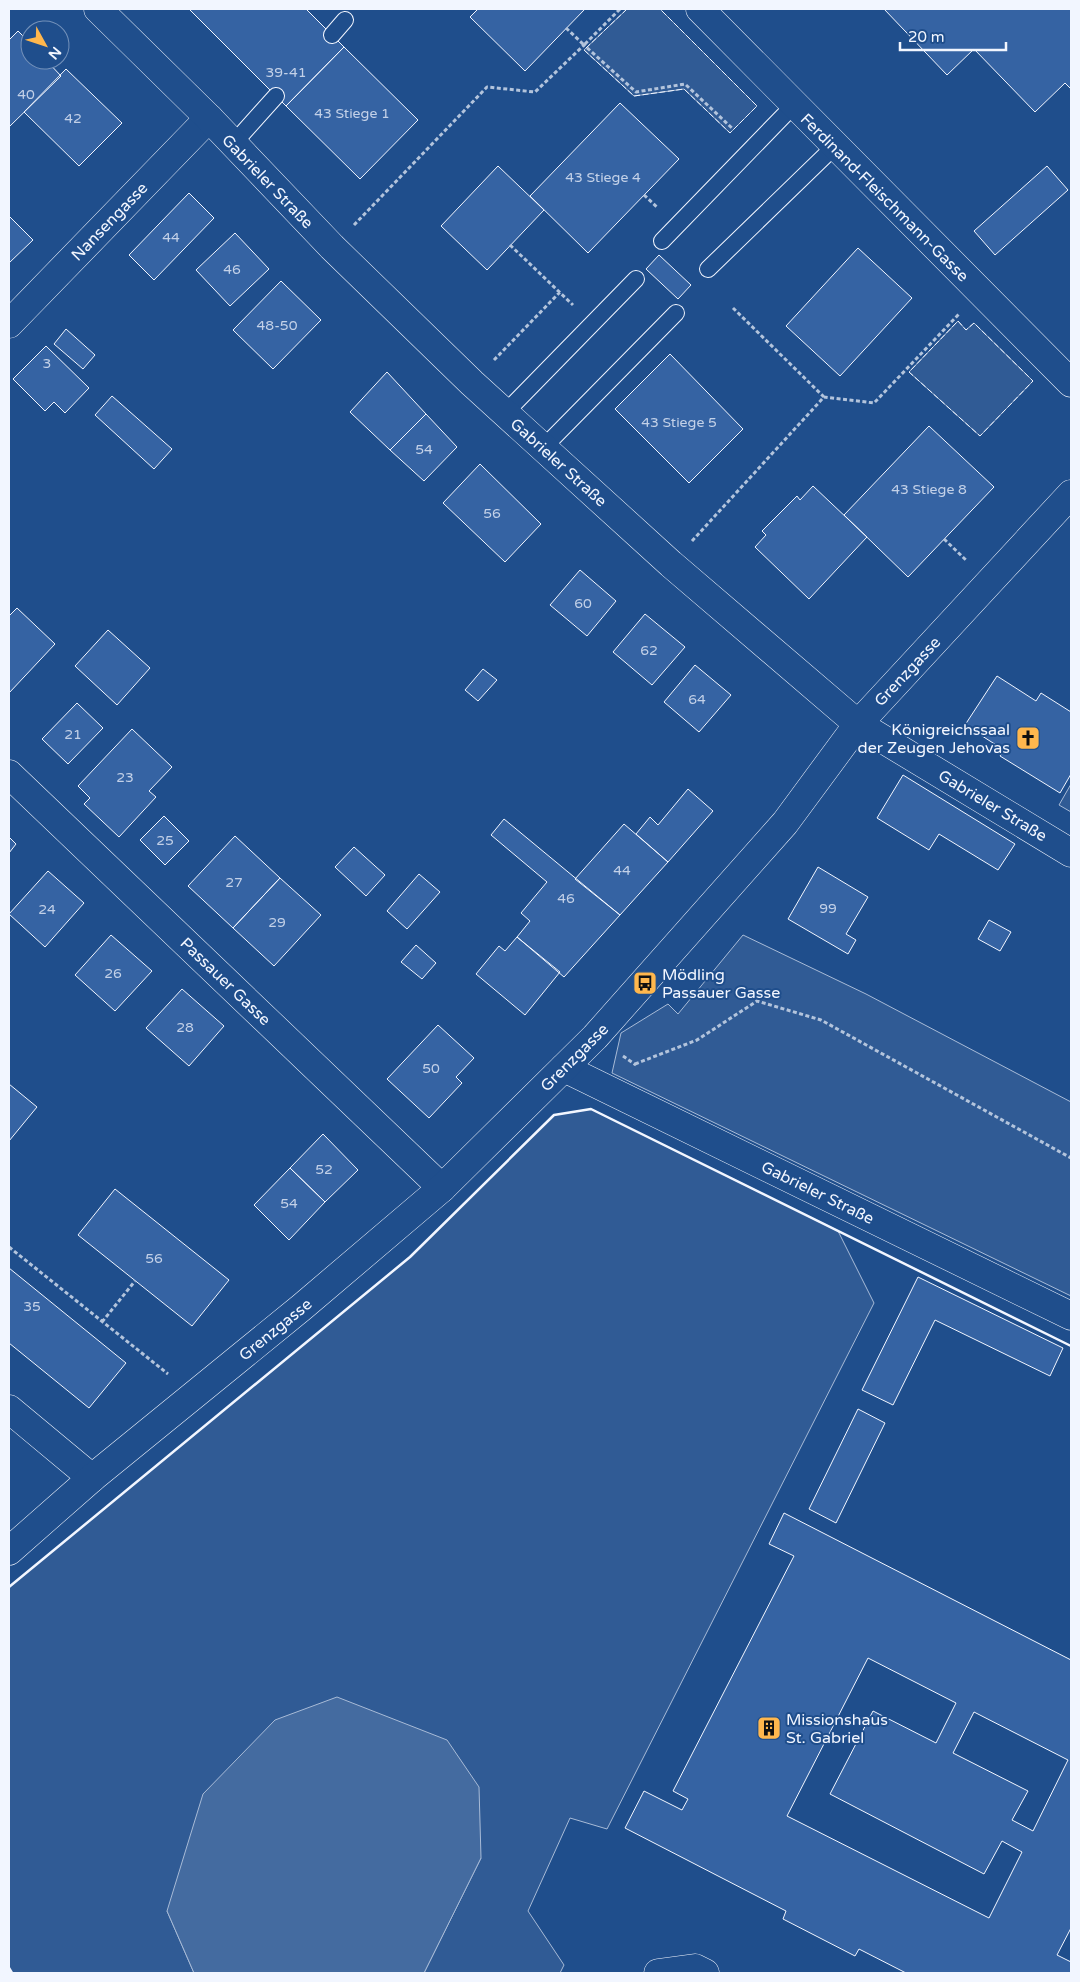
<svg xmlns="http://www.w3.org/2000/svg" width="1080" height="1982" font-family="'Varela Round',sans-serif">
<rect width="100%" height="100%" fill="#1f4e8c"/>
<path fill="#305b95" stroke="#a8bbd7" d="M627,9H660L757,106L730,133L684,89L634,96L584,50Z
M958,321L966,330L974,323L1033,381L980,436L909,372Z
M1071,784V812L1059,805Z
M743,935L866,994L1071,1102V1296L612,1073L621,1033L668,1004L678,1014Z
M591,1109L838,1231L874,1303L607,1829L570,1818L528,1911L564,1965L560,1973H424L481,1858L167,1911L194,1973H12L9,1968V1587L410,1257L554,1115Z"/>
<path fill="#446ba0" stroke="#a8bbd7" d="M337,1697L447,1740L479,1787L481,1858L424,1973H194L167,1911L203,1794L275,1720Z"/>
<path fill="#3563a3" stroke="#f2f6ff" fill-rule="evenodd" d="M189,9H306L344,47L286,106Z
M478,9H585L525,71L470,17Z
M884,9H1071V89L1065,83L1035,112L974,49L947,75Z
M18,31L30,43V60H46L61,76L9,127V40Z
M344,47L418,120L360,179L286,106Z
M66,69L122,123L79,166L24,112Z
M620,103L679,159L588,253L530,196Z
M498,166L544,210L487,270L441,226Z
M1047,166L1068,190L995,255L974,231Z
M189,193L214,218L154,280L129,255Z
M9,216L33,240L9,263Z
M235,233L269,269L230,306L196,270Z
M858,248L912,298L840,376L786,326Z
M659,255L691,285L678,299L646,269Z
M281,281L321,320L273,369L233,330Z
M66,329L95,355L83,369L54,344Z
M46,346L89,388L65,413L54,402L45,411L13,379Z
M670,354L743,429L689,483L615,409Z
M387,372L426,414L390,450L350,412Z
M112,396L172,449L154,469L95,415Z
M426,414L457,447L424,481L390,450Z
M929,426L994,487L908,577L844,515Z
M480,464L541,524L505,562L443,503Z
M813,486L867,537L809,599L755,547L766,535L762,531L797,496L800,500Z
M580,570L616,601L587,636L550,605Z
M17,608L55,644L9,693V616Z
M645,614L685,647L652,685L613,652Z
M108,630L150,668L117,705L75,666Z
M695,665L731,695L699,732L664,702Z
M483,669L497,680L478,701L465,690Z
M997,676L1036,701L1041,693L1071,712V774L1060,793L1000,756L1004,750L965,725Z
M77,703L103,728L68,764L42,739Z
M132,729L172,767L149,791L156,797L119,837L84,804L90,798L78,786Z
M903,775L1015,844L998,870L939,834L929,850L877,818Z
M688,789L713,811L668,862L636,834L650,817L658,825Z
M164,816L189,841L165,865L140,840Z
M504,819L620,915L564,977L517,937L530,921L521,913L547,882L491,835Z
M624,824L668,862L620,915L575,879Z
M235,836L280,878L233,928L188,886Z
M9,837L16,844L9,853Z
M354,847L385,875L366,896L335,867Z
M818,867L868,897L846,934L856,940L848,954L788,919Z
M48,871L84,903L45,947L9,914Z
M419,874L440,892L407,929L387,911Z
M280,878L321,915L274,966L233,928Z
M989,920L1011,932L1000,951L978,939Z
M111,935L152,971L115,1011L75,975Z
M517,937L560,972L525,1015L476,974L499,946L505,951Z
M416,945L436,963L422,979L401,962Z
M182,989L224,1026L189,1066L146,1028Z
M438,1025L474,1058L456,1077L462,1083L429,1118L387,1079Z
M9,1084L37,1107L9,1141Z
M323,1134L358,1170L325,1202L290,1168Z
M290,1168L325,1202L289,1240L254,1205Z
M115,1189L229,1280L192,1326L78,1235Z
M9,1268L126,1363L89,1408L9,1343Z
M918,1277L1063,1348L1050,1376L935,1320L893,1405L862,1390Z
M858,1409L885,1423L836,1523L809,1509Z
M784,1513L1071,1660V1928L1057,1955L1071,1962V1973H906L859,1949L855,1956L783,1919L786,1911L625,1828L644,1791L682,1810L688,1799L673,1791L794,1556L769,1544ZM868,1658L956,1703L936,1743L873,1711L830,1794L984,1874L1002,1841L1022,1852L989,1918L787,1816ZM974,1712L1068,1760L1033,1831L1012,1820L1028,1791L953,1753Z"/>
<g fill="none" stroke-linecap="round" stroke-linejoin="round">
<g stroke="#f2f6ff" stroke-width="18">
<path id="service" d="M332,35L345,20
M233,144L276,96
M662,241L794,105
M708,269L835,146
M505,413L636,279
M543,448L676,313"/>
</g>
<g stroke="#f2f6ff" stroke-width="29">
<path id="minor" d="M700,9L1071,383
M9,324L209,118
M9,774L442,1188
M564,1068L1071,1316
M9,1409L92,1478
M658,1973L695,1968L705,1973"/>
</g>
<g stroke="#f2f6ff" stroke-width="29">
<path id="tertiary" d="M98,9L209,118L332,247L472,383L671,564L858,724L1071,853
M9,1551L92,1478L302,1307L442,1188L595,1037L785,823L858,724L1071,494"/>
</g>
<path stroke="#b3c4dc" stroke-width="3" stroke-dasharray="4 2.5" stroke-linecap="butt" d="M566,28L584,45L620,9
M644,195L658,208
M354,225L487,87L535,92L584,45L636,92L685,84L733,129
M510,245L573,305
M733,308L824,397
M494,360L560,292
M944,539L967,561
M692,541L824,397L874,403L959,314
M623,1056L636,1065
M635,1064L697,1040L757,1001L821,1020L1071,1158
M9,1247L168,1374
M102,1322L135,1281"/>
<use href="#service" stroke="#1f4e8c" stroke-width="16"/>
<use href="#minor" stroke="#1f4e8c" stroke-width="28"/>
<use href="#tertiary" stroke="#1f4e8c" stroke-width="28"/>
<path stroke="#f2f6ff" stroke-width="1" stroke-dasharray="6 2.5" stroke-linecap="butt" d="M627,9L584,50L634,96L684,89L730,133L757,106L660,9
M958,321L966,330L974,323L1033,381L980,436L909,372Z"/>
<path stroke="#f2f6ff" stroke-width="2.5" d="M9,1587L410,1257L554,1115L591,1109L1071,1346
M9,1968L12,1973"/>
</g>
<defs>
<g id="church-square" transform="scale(1.25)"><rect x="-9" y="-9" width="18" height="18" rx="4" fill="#ffb74d" stroke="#1f4e8c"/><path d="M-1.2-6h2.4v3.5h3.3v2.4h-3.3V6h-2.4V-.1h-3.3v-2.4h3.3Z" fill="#111"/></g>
<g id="bus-square" transform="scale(1.25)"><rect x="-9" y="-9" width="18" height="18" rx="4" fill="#ffb74d" stroke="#1f4e8c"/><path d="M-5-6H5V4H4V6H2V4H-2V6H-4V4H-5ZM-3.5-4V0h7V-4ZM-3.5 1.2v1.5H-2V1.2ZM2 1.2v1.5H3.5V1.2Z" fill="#111"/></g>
<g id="building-square" transform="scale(1.25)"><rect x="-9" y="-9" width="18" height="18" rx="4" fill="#ffb74d" stroke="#1f4e8c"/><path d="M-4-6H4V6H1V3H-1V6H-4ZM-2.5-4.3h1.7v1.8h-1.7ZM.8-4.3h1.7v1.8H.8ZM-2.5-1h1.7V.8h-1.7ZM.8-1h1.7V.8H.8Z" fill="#111"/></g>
</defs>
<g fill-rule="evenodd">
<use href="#church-square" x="1028" y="738"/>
<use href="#bus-square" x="645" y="983"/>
<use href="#building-square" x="769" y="1728"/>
</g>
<g text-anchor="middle" stroke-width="4" stroke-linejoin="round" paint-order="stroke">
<g font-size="14" fill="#c3d1e8">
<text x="286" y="77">39-41</text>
<text x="26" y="99">40</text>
<text x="352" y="118">43 Stiege 1</text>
<text x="73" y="123">42</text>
<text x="603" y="182">43 Stiege 4</text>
<text x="171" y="242">44</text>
<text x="232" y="274">46</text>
<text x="277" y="330">48-50</text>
<text x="47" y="368">3</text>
<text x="679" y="427">43 Stiege 5</text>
<text x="424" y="454">54</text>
<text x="929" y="494">43 Stiege 8</text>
<text x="492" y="518">56</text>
<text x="583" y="608">60</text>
<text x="649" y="655">62</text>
<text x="697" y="704">64</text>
<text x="73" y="739">21</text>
<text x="125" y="782">23</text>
<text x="165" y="845">25</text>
<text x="622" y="875">44</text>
<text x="234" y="887">27</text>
<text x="566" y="903">46</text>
<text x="828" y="913">99</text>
<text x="47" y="914">24</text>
<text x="277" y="927">29</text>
<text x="113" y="978">26</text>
<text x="185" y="1032">28</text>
<text x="431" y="1073">50</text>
<text x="324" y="1174">52</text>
<text x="289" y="1208">54</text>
<text x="154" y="1263">56</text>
<text x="32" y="1311">35</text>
</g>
<g font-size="16" fill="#f2f6ff" stroke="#1f4e8c">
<text transform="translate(268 181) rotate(46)" y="6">Gabrieler Straße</text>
<text transform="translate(885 197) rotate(45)" y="6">Ferdinand-Fleischmann-Gasse</text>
<text transform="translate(109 221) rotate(-46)" y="6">Nansengasse</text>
<text transform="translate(559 462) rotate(42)" y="6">Gabrieler Straße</text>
<text transform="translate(907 671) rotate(-47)" y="6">Grenzgasse</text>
<text transform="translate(993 805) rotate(31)" y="6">Gabrieler Straße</text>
<text transform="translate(226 981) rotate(44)" y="6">Passauer Gasse</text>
<text transform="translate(574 1057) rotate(-45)" y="6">Grenzgasse</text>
<text transform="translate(818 1192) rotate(26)" y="6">Gabrieler Straße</text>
<text transform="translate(275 1329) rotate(-39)" y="6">Grenzgasse</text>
</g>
<g font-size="16" fill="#f2f6ff" stroke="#1f4e8c" text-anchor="start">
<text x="1010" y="735" text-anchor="end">Königreichssaal<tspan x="1010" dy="18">der Zeugen Jehovas</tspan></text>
<text x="662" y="980">Mödling<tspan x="662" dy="18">Passauer Gasse</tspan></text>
<text x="786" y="1725">Missionshaus<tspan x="786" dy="18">St. Gabriel</tspan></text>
</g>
</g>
<rect width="1080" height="1982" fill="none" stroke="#f2f6ff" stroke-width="20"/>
<g transform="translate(45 45) rotate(130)"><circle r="24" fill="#1f4e8c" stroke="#7391ba"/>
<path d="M0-4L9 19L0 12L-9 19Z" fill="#ffb74d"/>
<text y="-8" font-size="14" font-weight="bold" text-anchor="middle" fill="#f2f6ff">N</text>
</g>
<path d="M900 42v8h106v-8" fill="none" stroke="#f2f6ff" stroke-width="2.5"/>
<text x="908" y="42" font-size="15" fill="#f2f6ff" stroke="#1f4e8c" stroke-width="4" paint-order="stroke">20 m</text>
</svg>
